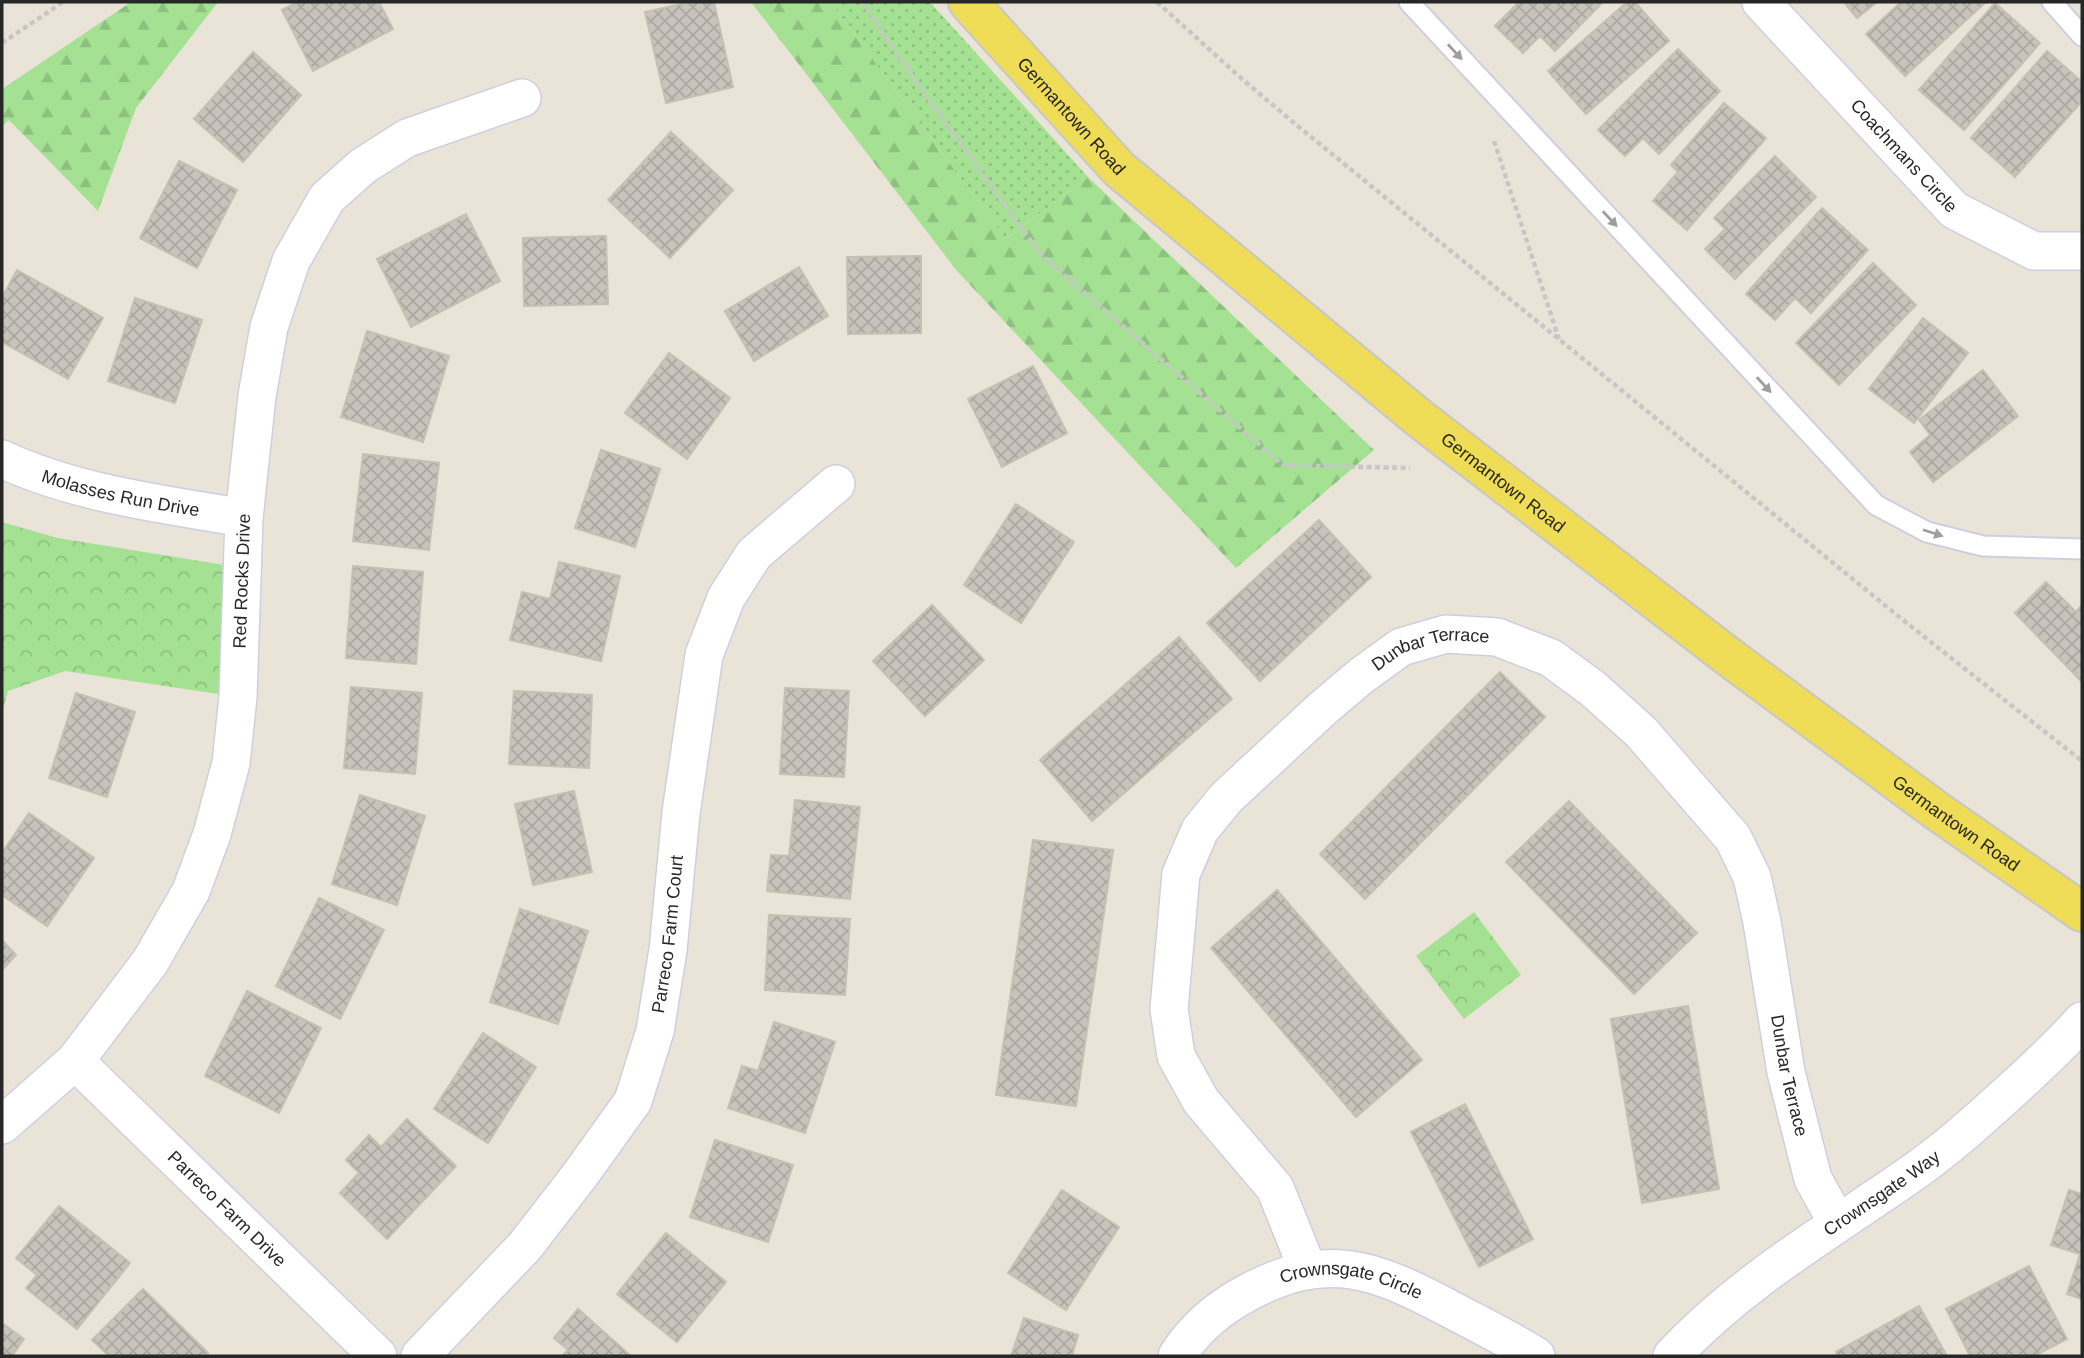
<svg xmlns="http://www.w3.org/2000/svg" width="2084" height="1358" font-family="Arial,sans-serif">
<defs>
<pattern id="grass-dots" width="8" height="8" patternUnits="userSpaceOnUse" patternTransform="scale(1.75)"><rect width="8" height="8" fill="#a5e193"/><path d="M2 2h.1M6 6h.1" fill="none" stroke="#8ec17f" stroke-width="1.8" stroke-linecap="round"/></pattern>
<pattern id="forest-firs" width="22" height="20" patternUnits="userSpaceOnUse" patternTransform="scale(1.75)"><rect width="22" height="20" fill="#a5e193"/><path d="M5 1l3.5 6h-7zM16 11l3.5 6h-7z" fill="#8ec17f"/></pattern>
<pattern id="park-crowns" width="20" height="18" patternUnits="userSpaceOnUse" patternTransform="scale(1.75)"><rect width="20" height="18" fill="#a5e193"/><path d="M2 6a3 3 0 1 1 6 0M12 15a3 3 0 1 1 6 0" fill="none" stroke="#8ec17f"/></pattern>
<pattern id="building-cross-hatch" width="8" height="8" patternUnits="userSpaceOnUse" patternTransform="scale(1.75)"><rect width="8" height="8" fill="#c8c3bb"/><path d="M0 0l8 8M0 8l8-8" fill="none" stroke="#aca8a1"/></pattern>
</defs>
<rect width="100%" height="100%" fill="#eae4d8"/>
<path fill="url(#grass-dots)" d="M830,2H930L1088,177L1006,239Z"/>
<path fill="url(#forest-firs)" d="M131,2H218L136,108L98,211L9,120L2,126V89Z
M751,2H830L1006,239L1088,177L1374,450L1236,568L957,271Z"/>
<path fill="url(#park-crowns)" d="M2,522L58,538L243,568L238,697L65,671L8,691L2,713Z
M1474,912L1521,975L1464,1019L1416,956Z"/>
<path fill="url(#building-cross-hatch)" stroke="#c4c0b2" stroke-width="2" d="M298,2H379L393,29L313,71L282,10Z
M691,2H714L733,87L666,103L645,12Z
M1519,2H1603L1555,51L1540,36L1523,53L1495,26Z
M1627,2H1635L1669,41L1586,114L1548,71Z
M1844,2H1877L1857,18Z
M1901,2H1986L1905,76L1866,34Z
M1995,3L2040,43L1964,130L1919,90Z
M1678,49L1720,91L1659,154L1643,138L1625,156L1598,130Z
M2047,51L2082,82V101L2015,177L1971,138Z
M253,52L301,95L243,162L194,119Z
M1724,103L1766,138L1687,230L1653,201L1678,172L1671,165Z
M671,132L733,190L670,258L608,200Z
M1775,156L1816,197L1735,279L1705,249L1725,229L1714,218Z
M179,161L237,190L197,268L140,238Z
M1822,208L1868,250L1811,313L1795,298L1775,320L1746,294Z
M466,214L500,281L411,327L377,259Z
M606,236L608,304L524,306L523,238Z
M921,256V333L848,334L847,257Z
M1873,263L1916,305L1839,385L1796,343Z
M799,267L828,316L754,361L725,311Z
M17,270L103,318L68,379L2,342V298Z
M135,298L202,320L175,403L108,381Z
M1923,318L1968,353L1914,423L1869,389Z
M367,331L449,356L423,442L341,417Z
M669,353L730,398L687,459L625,413Z
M1033,366L1067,433L1002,467L968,399Z
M1983,370L2018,416L1933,482L1910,452L1930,435L1919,420Z
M601,450L660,469L635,547L575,528Z
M363,454L439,463L429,550L353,541Z
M1016,504L1074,542L1021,623L964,585Z
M1319,520L1371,577L1260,681L1207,623Z
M559,562L620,576L601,661L510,640L522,592L550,599Z
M353,566L423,572L416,664L346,658Z
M2046,582L2076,612L2082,605V682L2015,613Z
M932,605L984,660L925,716L873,661Z
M1179,637L1232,699L1092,821L1040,760Z
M1500,672L1545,717L1365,899L1320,854Z
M351,687L422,693L415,774L344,768Z
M785,688L849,691L844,777L780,774Z
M514,691L592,695L589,768L509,764Z
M76,693L135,712L107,797L49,778Z
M574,791L592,872L533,885L515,804Z
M360,795L425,816L397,905L332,884Z
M795,800L860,807L850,899L767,891L771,855L789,856Z
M1569,801L1697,933L1634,994L1506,862Z
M29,813L94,858L47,926L2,895V853Z
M1033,840L1113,850L1076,1106L996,1095Z
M1277,890L1422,1060L1356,1117L1211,948Z
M319,898L384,930L340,1019L276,986Z
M520,909L588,931L558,1024L490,1002Z
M769,915L850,919L845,995L765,990Z
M2,940L16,955L2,970Z
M247,991L321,1028L279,1113L205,1076Z
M1688,1006L1719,1189L1642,1203L1611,1019Z
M774,1022L835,1042L805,1133L728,1108L742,1066L758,1071Z
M483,1033L536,1067L488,1143L434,1109Z
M1465,1104L1533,1239L1479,1267L1411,1132Z
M407,1119L456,1166L387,1239L340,1193L359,1173L346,1160L369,1135L381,1147Z
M715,1140L793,1165L768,1242L690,1217Z
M1062,1190L1119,1227L1066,1310L1008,1273Z
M2069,1190L2082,1194V1299L2067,1294L2080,1254L2051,1245Z
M59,1206L130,1263L77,1329L26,1288L37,1275L16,1258Z
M666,1233L726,1282L677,1342L617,1294Z
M2029,1266L2067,1339L2034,1356H1970L1946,1309Z
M143,1289L208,1353L204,1356H109L92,1340Z
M1919,1306L1947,1356H1838L1836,1352Z
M578,1309L631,1356H562L568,1350L554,1338Z
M1024,1318L1078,1335L1072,1356H1011Z
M2,1323L24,1339L12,1356H2Z"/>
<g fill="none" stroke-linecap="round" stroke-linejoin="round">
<g stroke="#cdcfe0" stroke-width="23">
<path id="service" d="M1409,2L1876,505L1927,532L1983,546L2082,549
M2052,2L2082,36"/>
</g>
<g stroke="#cdcfe0" stroke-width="40">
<g id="minor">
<path id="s1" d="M1761,2L1954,210L2034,251H2082"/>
<path id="s2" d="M2,459C77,494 163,504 244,518"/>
<path id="s3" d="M75,1061L378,1356"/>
<path id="s4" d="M2,1125L75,1061L150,962L191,891L212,834L231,763L238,697L244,518L257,396L269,327L291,261L327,198L363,166L407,138L522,98"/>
<path id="s5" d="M1308,1270L1275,1188L1201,1101L1176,1056L1169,1009L1181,874L1200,830L1226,798L1322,709L1361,676L1401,647L1446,634L1497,637L1551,658L1592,688L1641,732L1733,838L1752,877L1762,922L1786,1072L1813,1179L1837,1222"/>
<path id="s6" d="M420,1356L525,1246L580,1175L633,1101L655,1031L668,950L681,813L704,655L726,598L754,554L836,484"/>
<path id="s7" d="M1177,1356C1194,1329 1219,1308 1247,1293C1329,1249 1376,1270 1452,1310C1480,1325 1509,1339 1536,1356"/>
<path id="s8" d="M1672,1356C1740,1283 1826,1233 1908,1176C1946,1150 1980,1119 2014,1088C2038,1066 2061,1045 2082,1021"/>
</g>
</g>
<g stroke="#c7c7c7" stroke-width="42">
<g id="primary">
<path id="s9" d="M968,2L1119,169L1419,418L1729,657L1937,811L2082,912"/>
</g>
</g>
<path stroke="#c7c7c7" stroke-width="4.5" stroke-dasharray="5 3.5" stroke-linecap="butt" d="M862,2L921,89L1041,255L1283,465L1410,468
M1157,2L1242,79L1299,127L1903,620L2082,761
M2,43L63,2
M1494,141L1559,339"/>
<use href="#service" stroke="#fff" stroke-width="19"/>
<use href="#minor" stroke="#fff" stroke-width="37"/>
<use href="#primary" stroke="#efdc57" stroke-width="38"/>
</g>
<defs><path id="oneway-solid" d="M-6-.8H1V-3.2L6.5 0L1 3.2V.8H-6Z" transform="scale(1.75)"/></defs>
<g fill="#9e9e9e">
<use href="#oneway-solid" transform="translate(1455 52) rotate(47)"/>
<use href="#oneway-solid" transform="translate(1610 219) rotate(47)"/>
<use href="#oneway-solid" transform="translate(1764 385) rotate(47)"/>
<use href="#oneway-solid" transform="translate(1933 533) rotate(18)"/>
</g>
<g text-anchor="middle" stroke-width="5" stroke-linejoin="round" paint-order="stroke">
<g font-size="18" fill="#272727" stroke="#fff">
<text dy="6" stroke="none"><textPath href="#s9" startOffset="154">Germantown Road</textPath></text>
<text dy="6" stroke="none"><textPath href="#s1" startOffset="210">Coachmans Circle</textPath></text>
<text dy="6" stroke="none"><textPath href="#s9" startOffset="721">Germantown Road</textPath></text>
<text dy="6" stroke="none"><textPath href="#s2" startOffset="124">Molasses Run Drive</textPath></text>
<text dy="6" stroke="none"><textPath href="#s4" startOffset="620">Red Rocks Drive</textPath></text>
<text dy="6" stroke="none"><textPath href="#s5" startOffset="786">Dunbar Terrace</textPath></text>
<text dy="6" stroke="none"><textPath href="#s9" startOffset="1288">Germantown Road</textPath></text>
<text dy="6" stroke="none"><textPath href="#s6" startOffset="504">Parreco Farm Court</textPath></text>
<text dy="6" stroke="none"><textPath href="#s5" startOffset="1416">Dunbar Terrace</textPath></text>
<text dy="6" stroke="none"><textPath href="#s8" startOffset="266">Crownsgate Way</textPath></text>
<text dy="6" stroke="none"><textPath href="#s3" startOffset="212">Parreco Farm Drive</textPath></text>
<text dy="6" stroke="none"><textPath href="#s7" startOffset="205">Crownsgate Circle</textPath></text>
</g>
</g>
<rect width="2084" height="1358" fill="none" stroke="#272727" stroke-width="7"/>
</svg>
